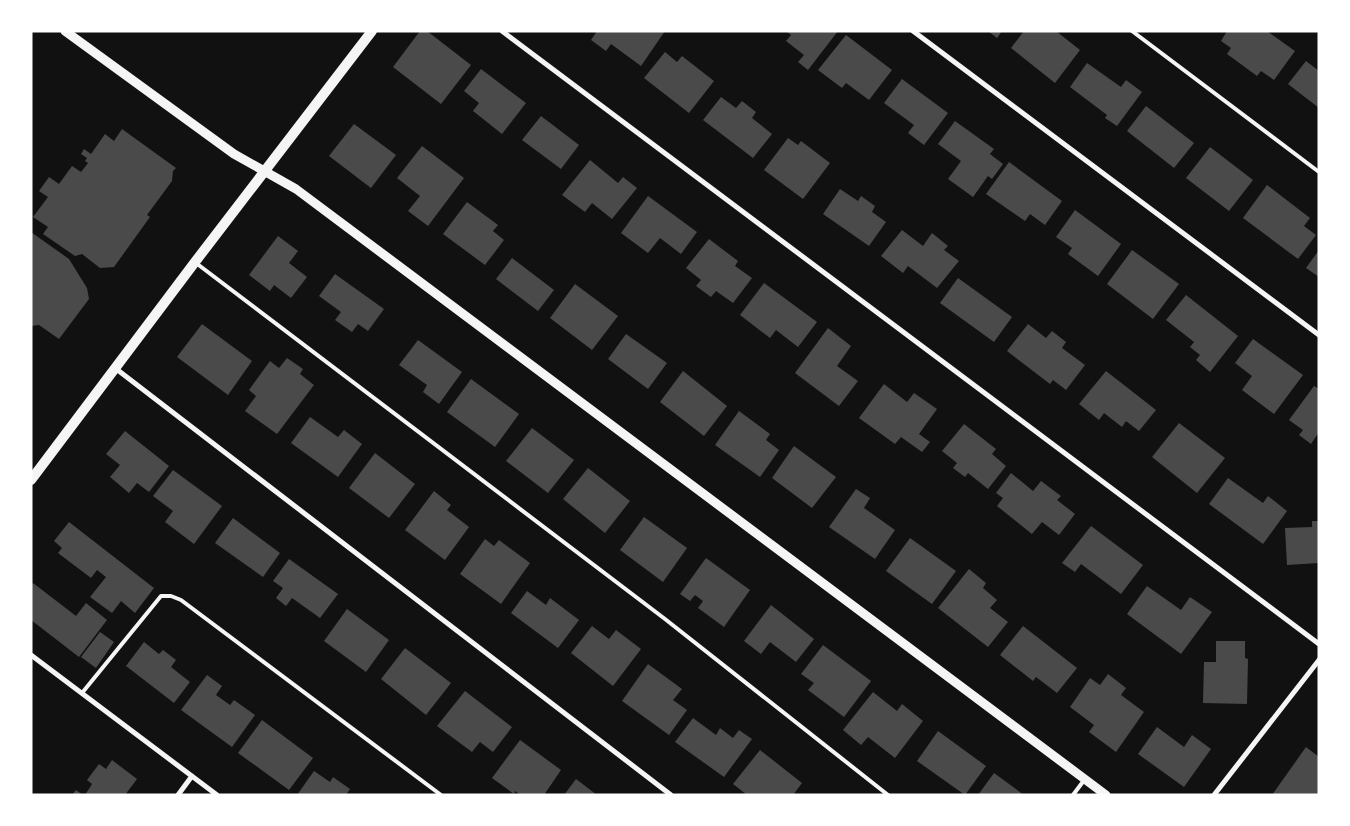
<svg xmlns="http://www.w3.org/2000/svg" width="1350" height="826" font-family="'Space Grotesk',sans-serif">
<rect width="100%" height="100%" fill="#111"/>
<path fill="#4a4a4a" d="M420,31H427L471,65L441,104L393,67Z
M597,31H665L641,66L611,44L606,51L591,40Z
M786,31H838L808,70L798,62L804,55L786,41L791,35Z
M988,31H1002L997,38Z
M1024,31H1056L1080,50L1055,83L1011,48Z
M1227,31H1267L1295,51L1274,80L1261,71L1257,76L1227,54L1231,48L1221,41Z
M846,35L892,70L869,100L846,83L842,88L818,70Z
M665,52L677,62L682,56L714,81L689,113L644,78Z
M1306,61L1319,71V108L1288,84Z
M1087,63L1121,87L1126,80L1142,92L1117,126L1105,118L1107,115L1070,87Z
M481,69L526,103L502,134L473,111L479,103L464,91Z
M902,79L948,113L924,145L908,133L914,125L884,103Z
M721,97L736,108L742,101L756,112L752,118L772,134L753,158L703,120Z
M1146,106L1194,143L1174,168L1127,131Z
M541,116L579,145L561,169L522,140Z
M955,121L994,149L990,154L1003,164L992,179L988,176L973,197L948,179L961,161L938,144Z
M354,124L396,155L371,188L329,156Z
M122,129L176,168L173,171L172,181L147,215L150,217L114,267L100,268L82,254L75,256L43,234L48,227L33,217L48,197L39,191L49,177L59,184L72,166L81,172L88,163L85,161L87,158L81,154L84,149L91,154L105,134L114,141Z
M788,138L798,145L801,141L830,163L803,199L764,170Z
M422,146L464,178L428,226L408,211L420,196L397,178Z
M1210,147L1253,180L1229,211L1186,178Z
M590,160L618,183L623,177L637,188L612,219L592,203L585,212L562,195Z
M1009,162L1062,201L1045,225L1030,214L1025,221L986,194Z
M1267,185L1310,218L1304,226L1316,235L1298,259L1243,218Z
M840,189L858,201L861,196L875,206L872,212L886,222L869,246L823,214Z
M648,196L697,232L681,254L660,238L648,253L621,233Z
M467,202L498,225L493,231L504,240L485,265L443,234Z
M1075,210L1121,244L1098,276L1068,254L1072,248L1056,237Z
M902,230L923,246L932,233L948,246L944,250L959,261L937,288L908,266L903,273L881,256Z
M31,232L69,259L87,288L89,299L59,339L39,325L31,326Z
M278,236L298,251L289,263L307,277L291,298L274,285L270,291L249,275Z
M709,239L738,261L735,266L752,278L733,303L716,291L711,297L696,286L701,280L686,268Z
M1132,250L1179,284L1153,319L1107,284Z
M1319,250V277L1306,268Z
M512,258L554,290L538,311L496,279Z
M335,274L384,309L368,331L358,324L352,332L335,320L341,312L319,296Z
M958,278L1012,317L994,342L940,303Z
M764,283L817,322L798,347L776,330L770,338L740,315Z
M575,284L618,316L592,350L550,318Z
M1186,295L1238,336L1210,372L1196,360L1200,355L1190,347L1194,342L1166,320Z
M202,324L252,361L228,395L177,357Z
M1028,324L1046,338L1052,331L1066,342L1062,348L1085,365L1066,390L1053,380L1050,384L1007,351Z
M828,328L851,346L837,366L858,381L839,406L795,373Z
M626,334L667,363L648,389L608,359Z
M1253,339L1303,375L1274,414L1242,390L1252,376L1235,363Z
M418,340L462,372L439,404L423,392L427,385L399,365Z
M287,358L303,369L300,374L314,385L277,434L245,411L256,396L249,390L270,361L279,368Z
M683,371L727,406L704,436L660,402Z
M1106,371L1156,410L1139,431L1126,421L1122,427L1104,413L1099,420L1079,404Z
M471,379L519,414L495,447L447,412Z
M884,384L907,402L914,393L937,409L919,434L930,442L922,452L901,437L895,444L859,418Z
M1314,386L1319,389V432L1311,444L1299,435L1303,430L1289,420Z
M739,411L770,434L766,440L779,450L760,477L715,445Z
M310,417L338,437L344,430L362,444L338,477L291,443Z
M1179,423L1225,458L1197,493L1152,457Z
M964,424L996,449L992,454L1006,466L988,489L968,473L965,477L953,468L957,463L942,451Z
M532,428L574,460L548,493L506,461Z
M125,431L169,466L149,492L137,483L129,493L110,477L120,465L106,454Z
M794,446L836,477L812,508L772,478Z
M375,453L415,484L389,518L349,488Z
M588,468L630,501L605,533L563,499Z
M173,470L222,506L194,544L165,522L173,511L153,496Z
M1011,473L1033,491L1041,481L1061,496L1057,500L1075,514L1059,535L1042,522L1032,534L997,506L1003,498L996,493Z
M1228,478L1263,503L1268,496L1287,511L1263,544L1209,504Z
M856,489L870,498L864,508L895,530L875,559L829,527Z
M434,491L451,505L447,510L469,527L445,560L405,530Z
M644,517L687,548L663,582L620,550Z
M233,518L280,553L263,577L215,543Z
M1312,521H1319V563L1287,565L1285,528L1312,527Z
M69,522L154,588L135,613L121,601L112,613L90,597L106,577L97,570L91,578L58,553L62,548L54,541Z
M1091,526L1143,565L1121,594L1081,564L1075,572L1062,563Z
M910,538L956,571L932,604L886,571Z
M485,539L494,546L499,540L530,563L501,604L460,574Z
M706,558L750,590L724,627L698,608L703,601L695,595L690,601L680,594Z
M289,559L338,594L320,618L292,598L286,606L276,598L283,588L273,581Z
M969,569L986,583L983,588L997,600L990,608L1008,622L988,647L938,608Z
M33,583L76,616L86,603L107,620L79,657L31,620V586Z
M1147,586L1181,610L1190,597L1212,612L1181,654L1127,614Z
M527,591L546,605L550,598L579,620L558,648L511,613Z
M771,605L814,639L796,662L770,642L761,654L744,641Z
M347,609L389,640L366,672L324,641Z
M592,626L609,639L616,630L641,649L613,686L571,653Z
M1023,626L1077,668L1057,693L1036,677L1033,681L1000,655Z
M100,632L114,642L96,668L81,657Z
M1216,641H1245V658L1248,659L1247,704L1203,703L1204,662H1216Z
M144,642L159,654L163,650L176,660L171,667L190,682L174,703L126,666Z
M823,645L871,681L844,717L808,690L814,683L801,674Z
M405,648L451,683L426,715L381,679Z
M648,664L682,689L673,700L687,710L669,735L622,701Z
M1108,674L1126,688L1121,695L1144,712L1116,752L1089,732L1094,725L1070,707L1090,678L1100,685Z
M207,675L222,686L216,695L230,705L234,700L255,715L232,747L181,710Z
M465,691L512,727L493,752L480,742L472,752L437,726Z
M873,692L897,711L902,704L923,721L895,758L868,737L861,745L843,730Z
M693,718L716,735L720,728L733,738L739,730L752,739L724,777L675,742Z
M262,720L313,758L289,790L238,753Z
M1157,727L1184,747L1192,735L1211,749L1184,787L1138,754Z
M938,731L986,766L965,795L917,761Z
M520,740L561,770L544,795H521L515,791L514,794L492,778Z
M1306,747L1319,757V795H1272Z
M760,750L802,783L793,795H747L733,784Z
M112,760L137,779L125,795H85L92,784L87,780L99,764L106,769Z
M314,771L330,782L333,777L350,789L346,795H297Z
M994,773L1024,795H978Z
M576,779L597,795H564Z
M76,790L83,795H72Z"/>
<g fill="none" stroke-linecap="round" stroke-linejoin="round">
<path stroke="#f5f5f5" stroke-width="4" d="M1132,31L1319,172
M196,263L665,619L888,795
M82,693L161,596H171L181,600L441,795
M1073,795L1085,779"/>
<path stroke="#f5f5f5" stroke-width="5" d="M502,31L1319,644
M913,31L1319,335
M115,368L671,795
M31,655L217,795
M178,795L192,776
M1214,795L1319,660"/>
<path stroke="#f5f5f5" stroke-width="9" d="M65,31L234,154L296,189L1106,795"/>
<path stroke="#f5f5f5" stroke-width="10" d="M31,480L195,262L372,31"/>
</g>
<rect width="1350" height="826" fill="none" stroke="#ffffff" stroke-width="65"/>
</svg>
